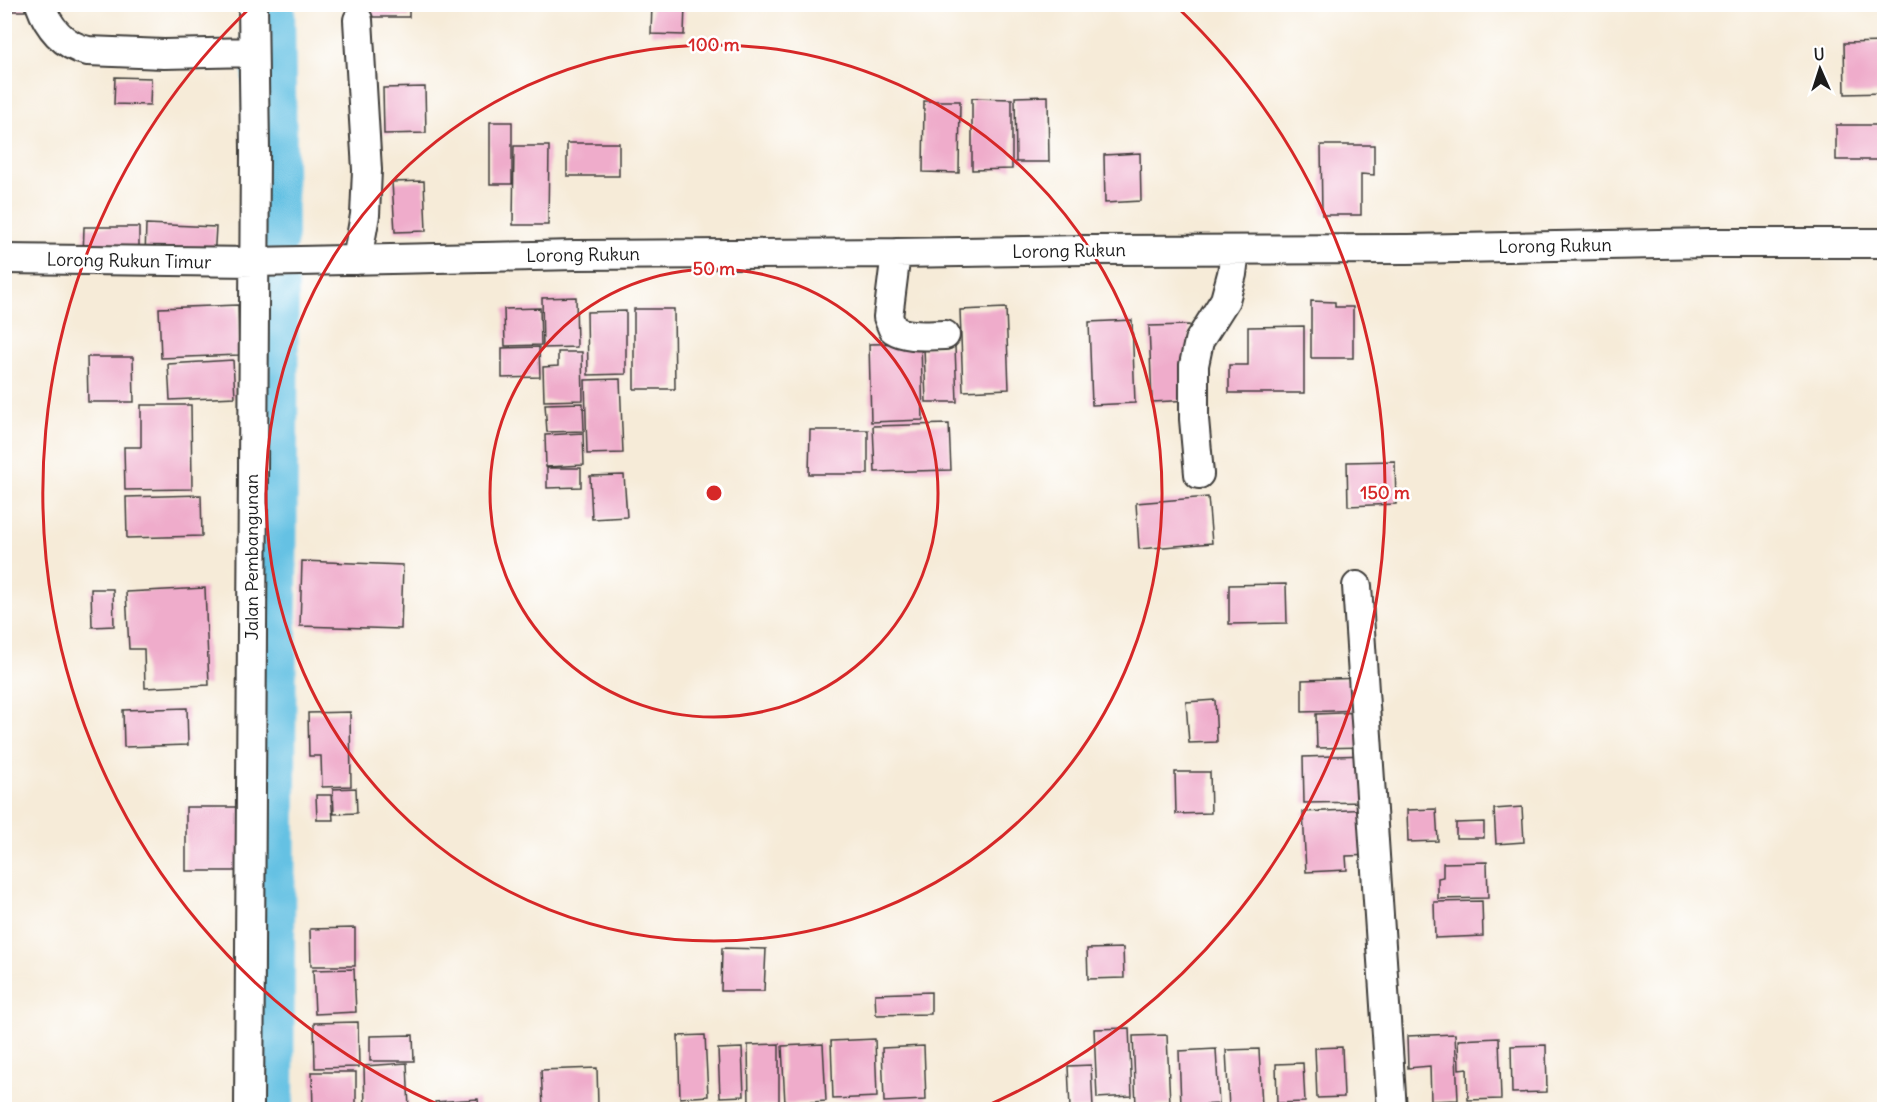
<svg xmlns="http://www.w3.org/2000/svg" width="1889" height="1114" font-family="Delius,sans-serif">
<rect width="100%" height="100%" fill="#fff"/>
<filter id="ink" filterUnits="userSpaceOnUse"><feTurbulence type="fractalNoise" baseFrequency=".0167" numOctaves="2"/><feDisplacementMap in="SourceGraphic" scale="12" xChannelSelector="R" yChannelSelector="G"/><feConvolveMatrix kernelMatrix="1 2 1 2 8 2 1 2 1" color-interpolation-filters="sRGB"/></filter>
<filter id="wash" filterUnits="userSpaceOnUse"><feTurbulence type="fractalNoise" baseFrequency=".008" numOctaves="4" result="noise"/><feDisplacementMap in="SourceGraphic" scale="24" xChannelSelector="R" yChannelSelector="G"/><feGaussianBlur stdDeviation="1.35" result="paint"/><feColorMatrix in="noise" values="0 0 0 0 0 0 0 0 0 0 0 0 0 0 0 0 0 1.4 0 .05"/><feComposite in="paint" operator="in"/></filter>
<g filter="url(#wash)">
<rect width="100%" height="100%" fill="#f6ebd8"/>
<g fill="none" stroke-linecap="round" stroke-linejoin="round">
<path stroke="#65c1e3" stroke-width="54" d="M268,4L271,238
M267,1110L272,275"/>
</g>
<g id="blocks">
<path fill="#efaccb" d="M4,4H25V11H4Z
M368,4H409V17H368Z
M652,4H685L684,35L651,34Z
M1884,42V93L1845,94L1844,43Z
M115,77L151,78L150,105L114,104Z
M425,87L426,133L384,134L383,88Z
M1048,96L1049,162H1016L1015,97Z
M972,98L1012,99V169L972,170Z
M924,101H960L959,173L923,172Z
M490,122H512V184H490Z
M1836,125H1882V160H1836Z
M567,143H619V176H567Z
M1321,145H1374V175L1361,174V215H1322Z
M514,146H549L548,225H513Z
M1140,153L1141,201L1105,203L1104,155Z
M424,181L426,231L395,232L392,182Z
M146,224L216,227L214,260L145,257Z
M84,227H139V258L83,257Z
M576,297L577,347L543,348L542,298Z
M1311,301L1335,302V307H1353V358H1311Z
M238,305L239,355L161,358L159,308Z
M540,308L541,345L505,346L504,309Z
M1006,308L1009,389L963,391L960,310Z
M634,309H674L675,389H634Z
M626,311V374L588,375L587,312Z
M1132,320L1135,403L1092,405L1089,322Z
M1189,325L1192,400L1152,402L1149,326Z
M1304,326V393H1229V365H1248V327Z
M921,343L923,420L871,422L869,344Z
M955,346L957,402H926L924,348Z
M539,347L540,377L502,378V348Z
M558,352H582L583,400L544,401L543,367L558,366Z
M87,357H133L134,402H88Z
M233,360L235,397L170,400L168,364Z
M620,379L623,453L587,454L585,380Z
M583,403L584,431L547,432L545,404Z
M141,405H191L192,489L125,490L124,447H141Z
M949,424L951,470L875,472L873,426Z
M810,430H868V474H809Z
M583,433L584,465L546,467L545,435Z
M1395,461L1396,504L1348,506L1347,462Z
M547,468H581V487L547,488Z
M624,475L627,517L592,519L590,476Z
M201,495L202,536L127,538L126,497Z
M1208,497L1212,543L1139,549L1136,503Z
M302,561L403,565L401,629L300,626Z
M1286,584L1287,623L1229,624V585Z
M205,588L209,685L145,688L144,649H129L126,592Z
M91,589H113L114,626L92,627Z
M1362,678L1363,710L1302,712V680Z
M1215,700L1217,742L1189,743L1186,702Z
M187,708L188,745L124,747L123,710Z
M350,712L351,786L322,787L321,756H309L308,713Z
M1365,712L1366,747L1317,748L1316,714Z
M1367,755L1368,802L1304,803L1303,757Z
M1175,772H1210L1211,813L1176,814Z
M356,788L357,813L334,814L333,789Z
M316,795H331L333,820H317Z
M186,807H243L244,871H186Z
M1522,807L1524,842L1496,844L1494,809Z
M1371,809L1374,855L1346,856L1347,870L1306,872L1303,812Z
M1436,809L1438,841L1408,842L1407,810Z
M1484,822V838H1456V823Z
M1487,862L1488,898L1438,899V878L1443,877V863Z
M1482,901L1483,936L1435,938L1434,902Z
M355,928V966H311L310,929Z
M722,948L766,949L764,991H721Z
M1123,948L1124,978L1088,979L1087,949Z
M354,969L356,1012L315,1014L313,970Z
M931,992V1014L876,1015L875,994Z
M358,1022L359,1067L315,1068L314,1023Z
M1129,1028L1132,1096L1097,1098L1094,1029Z
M1455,1034L1458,1100L1431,1101L1430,1066L1408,1068L1407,1036Z
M413,1035L414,1061H370V1036Z
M705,1035L708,1096L680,1098L678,1036Z
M1167,1035L1170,1104L1136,1106L1133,1036Z
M1499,1038L1501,1099L1468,1100L1467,1068L1459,1069L1458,1040Z
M875,1039L877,1097L833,1099L831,1041Z
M779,1044V1105L749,1106L748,1045Z
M823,1044L826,1101L785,1104L782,1046Z
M1546,1045L1547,1092L1512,1093L1511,1046Z
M924,1046L926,1100L884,1102L882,1048Z
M1342,1047L1344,1097L1317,1098L1315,1048Z
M742,1048L744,1096L720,1097L718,1049Z
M1216,1049L1219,1104L1181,1106L1179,1051Z
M1259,1049L1262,1107L1229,1109L1226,1050Z
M407,1063L409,1110H365L364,1066Z
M1303,1063L1305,1102L1277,1103L1276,1064Z
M1091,1065L1093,1108L1070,1109L1068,1066Z
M597,1068L598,1105L543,1108L541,1070Z
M312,1072H356V1110H313Z
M478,1099L479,1110H435V1102Z"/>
</g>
</g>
<g filter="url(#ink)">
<use href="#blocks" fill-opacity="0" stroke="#3d3b38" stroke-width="1.5"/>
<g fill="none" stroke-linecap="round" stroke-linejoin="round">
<g stroke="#3d3b38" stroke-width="32">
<path id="street" d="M40,4C48,27 64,46 88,51L164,54L253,52
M896,253L888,317L893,329C907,338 928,335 945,335
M4,259L254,262L576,255L896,253L1086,250L1408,249L1710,243H1884
M357,260L365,215L367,170L358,20
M1199,474L1194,419V365L1199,341L1225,300L1232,274L1235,250
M1357,586L1392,1110
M249,1110L255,151L253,4"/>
</g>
<use href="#street" stroke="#fff" stroke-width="28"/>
</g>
</g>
<g fill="none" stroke="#d62828" stroke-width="3">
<circle cx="714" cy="493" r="224"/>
<circle cx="714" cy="493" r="448"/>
<path d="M446 1108A671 671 0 0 1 252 6M1176 6A671 671 0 0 1 982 1108"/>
</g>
<g text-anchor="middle" stroke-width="5" stroke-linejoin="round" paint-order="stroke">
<g font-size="18" fill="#1c1c1c" stroke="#fff">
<text transform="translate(1555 246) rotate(-1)" y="6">Lorong Rukun</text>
<text transform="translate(1069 251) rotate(-1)" y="6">Lorong Rukun</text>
<text transform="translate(583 255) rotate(-1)" y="6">Lorong Rukun</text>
<text transform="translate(129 261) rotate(1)" y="6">Lorong Rukun Timur</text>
<text transform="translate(252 557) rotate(-90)" y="6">Jalan Pembangunan</text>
</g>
</g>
<circle cx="714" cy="493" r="9" fill="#d62828" stroke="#fff" stroke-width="3"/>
<g font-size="18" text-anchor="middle" font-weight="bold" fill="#d62828" stroke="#fff" stroke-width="5" stroke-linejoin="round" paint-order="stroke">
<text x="714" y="51">100 m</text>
<text x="714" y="275">50 m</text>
<text x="1385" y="499">150 m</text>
</g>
<rect width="1889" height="1114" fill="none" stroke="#fff" stroke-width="24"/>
<g transform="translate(1820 69) rotate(357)" stroke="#ffffff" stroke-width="4.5" paint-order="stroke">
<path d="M0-4.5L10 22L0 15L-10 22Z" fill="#1c1c1c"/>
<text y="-9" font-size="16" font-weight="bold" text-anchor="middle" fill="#1c1c1c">U</text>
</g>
</svg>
